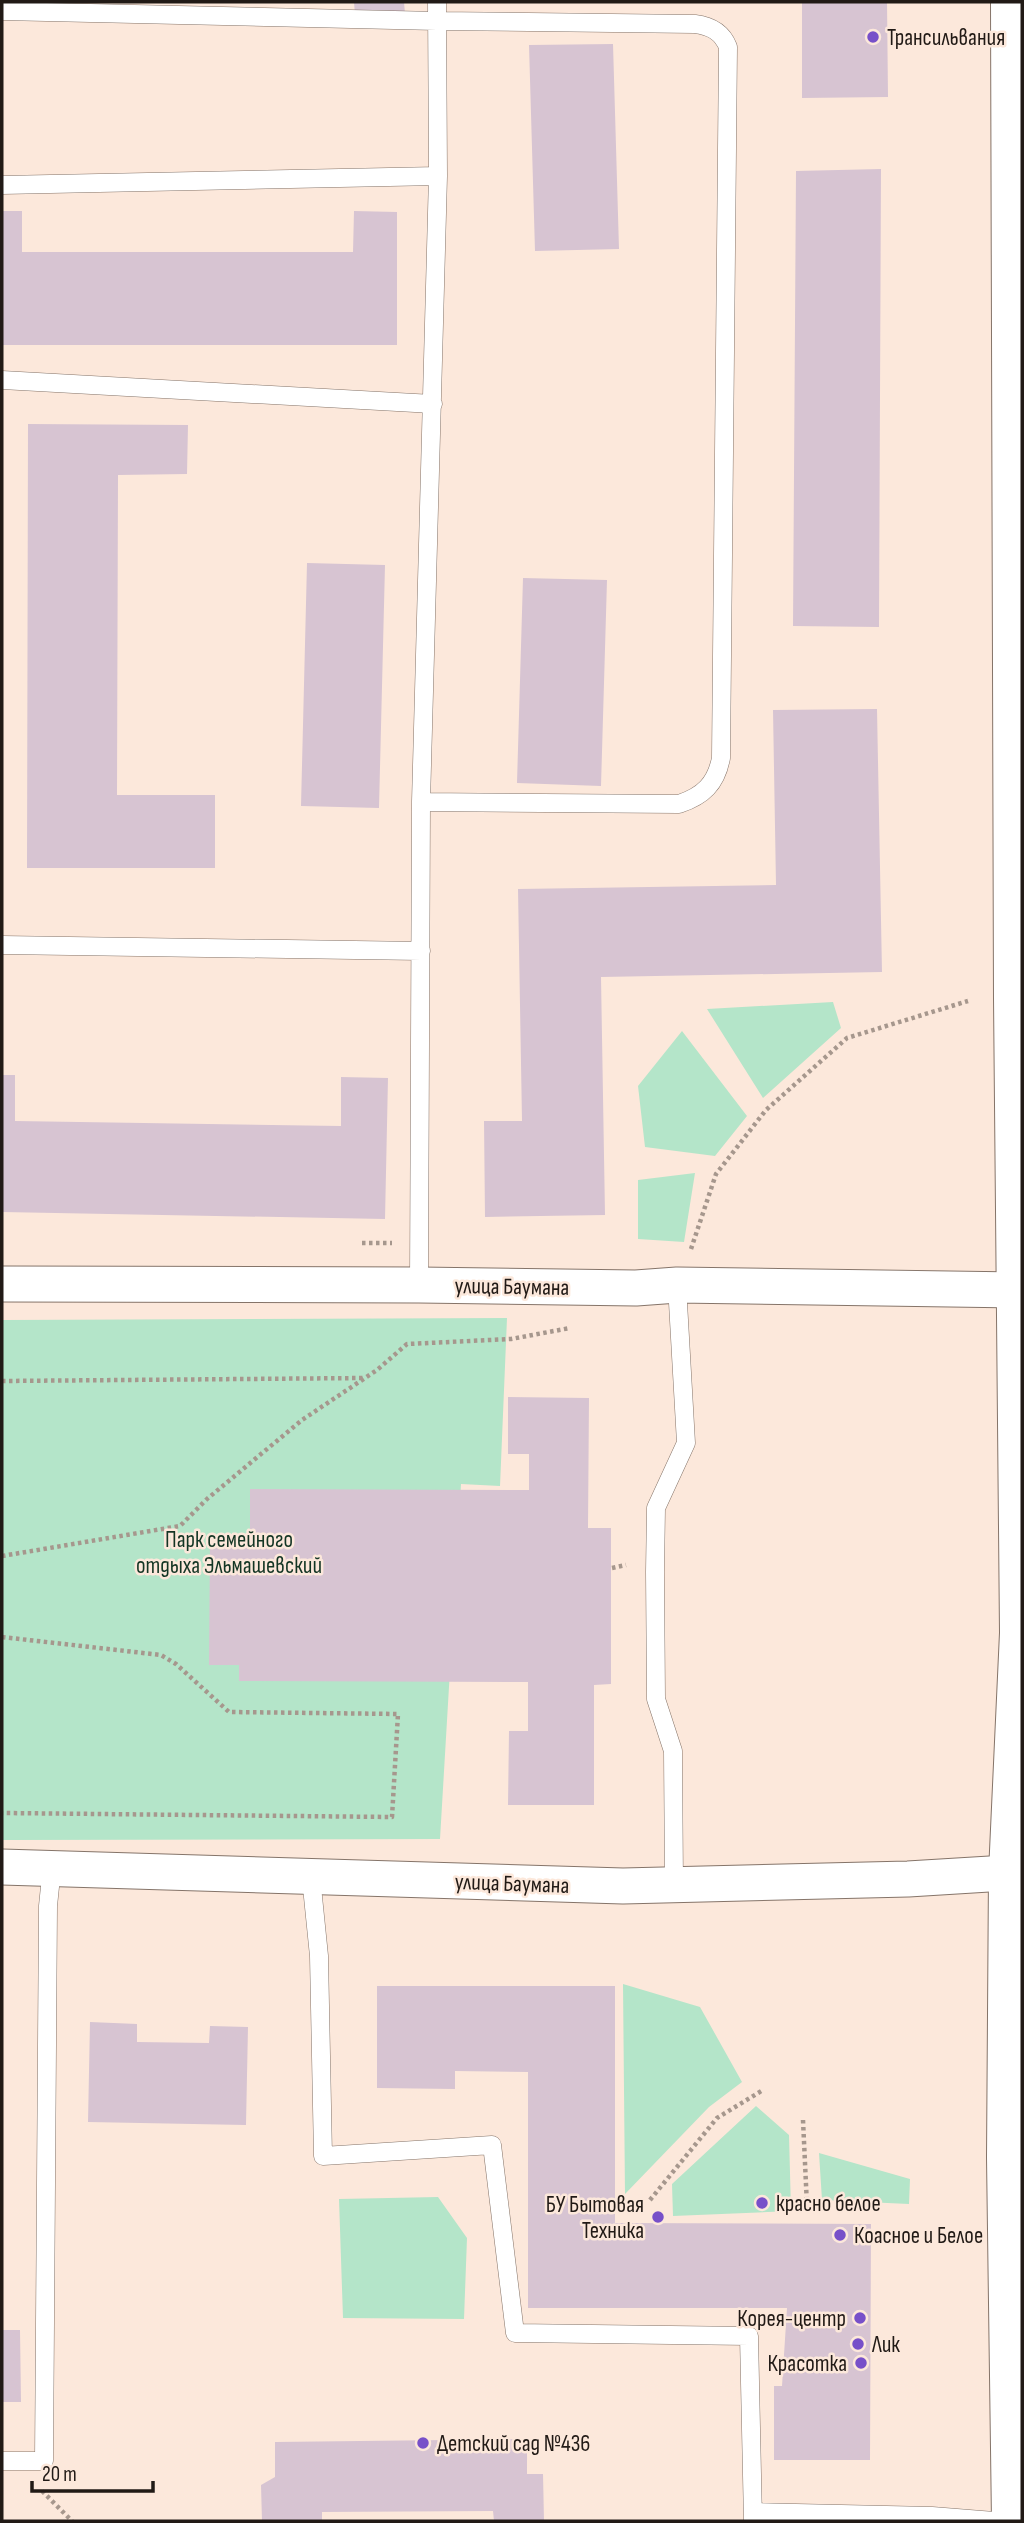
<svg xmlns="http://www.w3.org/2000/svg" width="1024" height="2523" font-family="'Sofia Sans Condensed',sans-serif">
<rect width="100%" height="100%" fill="#fce8db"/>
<path fill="#b4e5c9" d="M833,1002L841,1028L763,1098L707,1009Z
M682,1031L747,1116L715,1156L645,1147L638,1086Z
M695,1173L684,1242L638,1239V1180Z
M507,1318L500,1486L461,1484L440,1839L2,1840V1320Z
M623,1984L700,2007L742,2082L709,2107L625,2194Z
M756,2106L789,2135L791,2211L673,2216L672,2184Z
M819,2153L910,2179L909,2204L822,2200Z
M438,2197L467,2238L464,2319L343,2318L339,2199Z"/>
<path fill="#d7c4d2" d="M354,2H404L405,14L355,15Z
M802,2H887L888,97L802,98Z
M613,44L619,249L535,251L529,45Z
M881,169L879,627L793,626L796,171Z
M2,211H22V252H353L354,211L397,212V345H2Z
M28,424L188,425L187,474L118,475L117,795H215V868H27Z
M307,563L385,565L379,808L301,806Z
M523,578L607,580L601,786L517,783Z
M877,709L882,972L601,977L605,1215L485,1217L484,1121H522L518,889L776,885L773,710Z
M2,1075H15V1121L341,1126V1077L388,1078L385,1219L2,1212Z
M508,1397L589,1398L588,1528H611V1684L594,1685V1805H508L509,1731H528V1682L239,1681V1665H209L210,1542H250V1489L529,1490V1454H508Z
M377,1986H615V2223L871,2224L870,2460H774V2386H782L787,2308H528V2072L455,2071V2089L377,2088Z
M90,2022L137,2024V2042L209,2043L210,2026L248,2027L246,2125L88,2122Z
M2,2330H20L21,2402H2Z
M527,2439V2474H543L544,2521H494L493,2511L322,2512V2521H262L261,2485L275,2477V2442Z"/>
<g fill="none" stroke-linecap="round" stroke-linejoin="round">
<g stroke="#857469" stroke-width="19">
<path id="lane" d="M2,11L437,21L695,24C711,26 722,32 728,47L721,758C716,784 703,796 679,804L421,802
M2,185L438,176
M2,380L433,404
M2,945L421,951
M419,1285L421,802L438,176L437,2
M311,1877L319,1956L323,2156L492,2145L515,2333L749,2336L753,2521
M674,1885L673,1751L656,1699L655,1572L656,1508L686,1443L677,1285
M2,2461H44L48,1906L52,1867
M753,2512L932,2516L994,2521"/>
</g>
<g stroke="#857469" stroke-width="37">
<path id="street" d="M2,1284L419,1285L636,1288L677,1285L1022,1290
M2,1867L623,1886L908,1879L1022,1872"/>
</g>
<g stroke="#857469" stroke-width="40">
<path id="secondary" d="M1010,2L1013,998L1019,1633L1008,1873L1006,2158L1011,2521"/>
</g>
<path stroke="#a6978d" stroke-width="4.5" stroke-dasharray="3.5 3.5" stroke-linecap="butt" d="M362,1243H392
M691,1249L716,1174L766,1110L847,1038L968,1001
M2,1381L364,1378
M2,1556L180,1526L207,1499L302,1420L377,1370L407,1344L511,1339L570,1328
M612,1568L626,1565
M2,1637L161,1655L176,1664L229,1712L398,1714L392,1817L2,1813
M803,2120L807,2206
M650,2200L717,2118L763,2090
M42,2491L72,2521"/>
<use href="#lane" stroke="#fff" stroke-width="18"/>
<use href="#street" stroke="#fff" stroke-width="35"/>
<use href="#secondary" stroke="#fff" stroke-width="38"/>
</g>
<g fill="#7750c9" stroke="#fce8db" stroke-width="2.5">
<circle cx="873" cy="37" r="7"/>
<circle cx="762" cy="2203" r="7"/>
<circle cx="658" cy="2217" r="7"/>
<circle cx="840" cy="2235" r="7"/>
<circle cx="860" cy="2318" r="7"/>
<circle cx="858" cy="2344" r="7"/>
<circle cx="861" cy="2363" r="7"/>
<circle cx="423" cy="2443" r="7"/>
</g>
<g text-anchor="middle" stroke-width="5" stroke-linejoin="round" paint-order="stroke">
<g font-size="23" fill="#211a16" stroke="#fce8db" text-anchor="start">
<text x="887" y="45">Трансильвания</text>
<text x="776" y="2211">красно белое</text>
<text x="644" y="2212" text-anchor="end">БУ Бытовая<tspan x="644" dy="26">Техника</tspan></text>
<text x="854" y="2243">Коасное и Белое</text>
<text x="846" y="2326" text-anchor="end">Корея-центр</text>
<text x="872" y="2352">Лик</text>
<text x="847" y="2371" text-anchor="end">Красотка</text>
<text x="437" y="2451">Детский сад №436</text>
</g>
<g font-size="23" fill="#211a16" stroke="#fce8db">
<text transform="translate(512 1286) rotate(1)" y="8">улица Баумана</text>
<text transform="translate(512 1883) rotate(2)" y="8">улица Баумана</text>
</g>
<g font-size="23" fill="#133524" stroke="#fce8db">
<text x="229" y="1547">Парк семейного<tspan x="229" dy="26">отдыха Эльмашевский</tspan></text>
</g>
</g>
<rect width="1024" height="2523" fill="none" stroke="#211a16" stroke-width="7"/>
<path d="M32 2481v10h121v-10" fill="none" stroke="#211a16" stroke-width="3.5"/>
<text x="42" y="2481" font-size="21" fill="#211a16" stroke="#fce8db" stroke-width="5" paint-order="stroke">20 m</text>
</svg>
